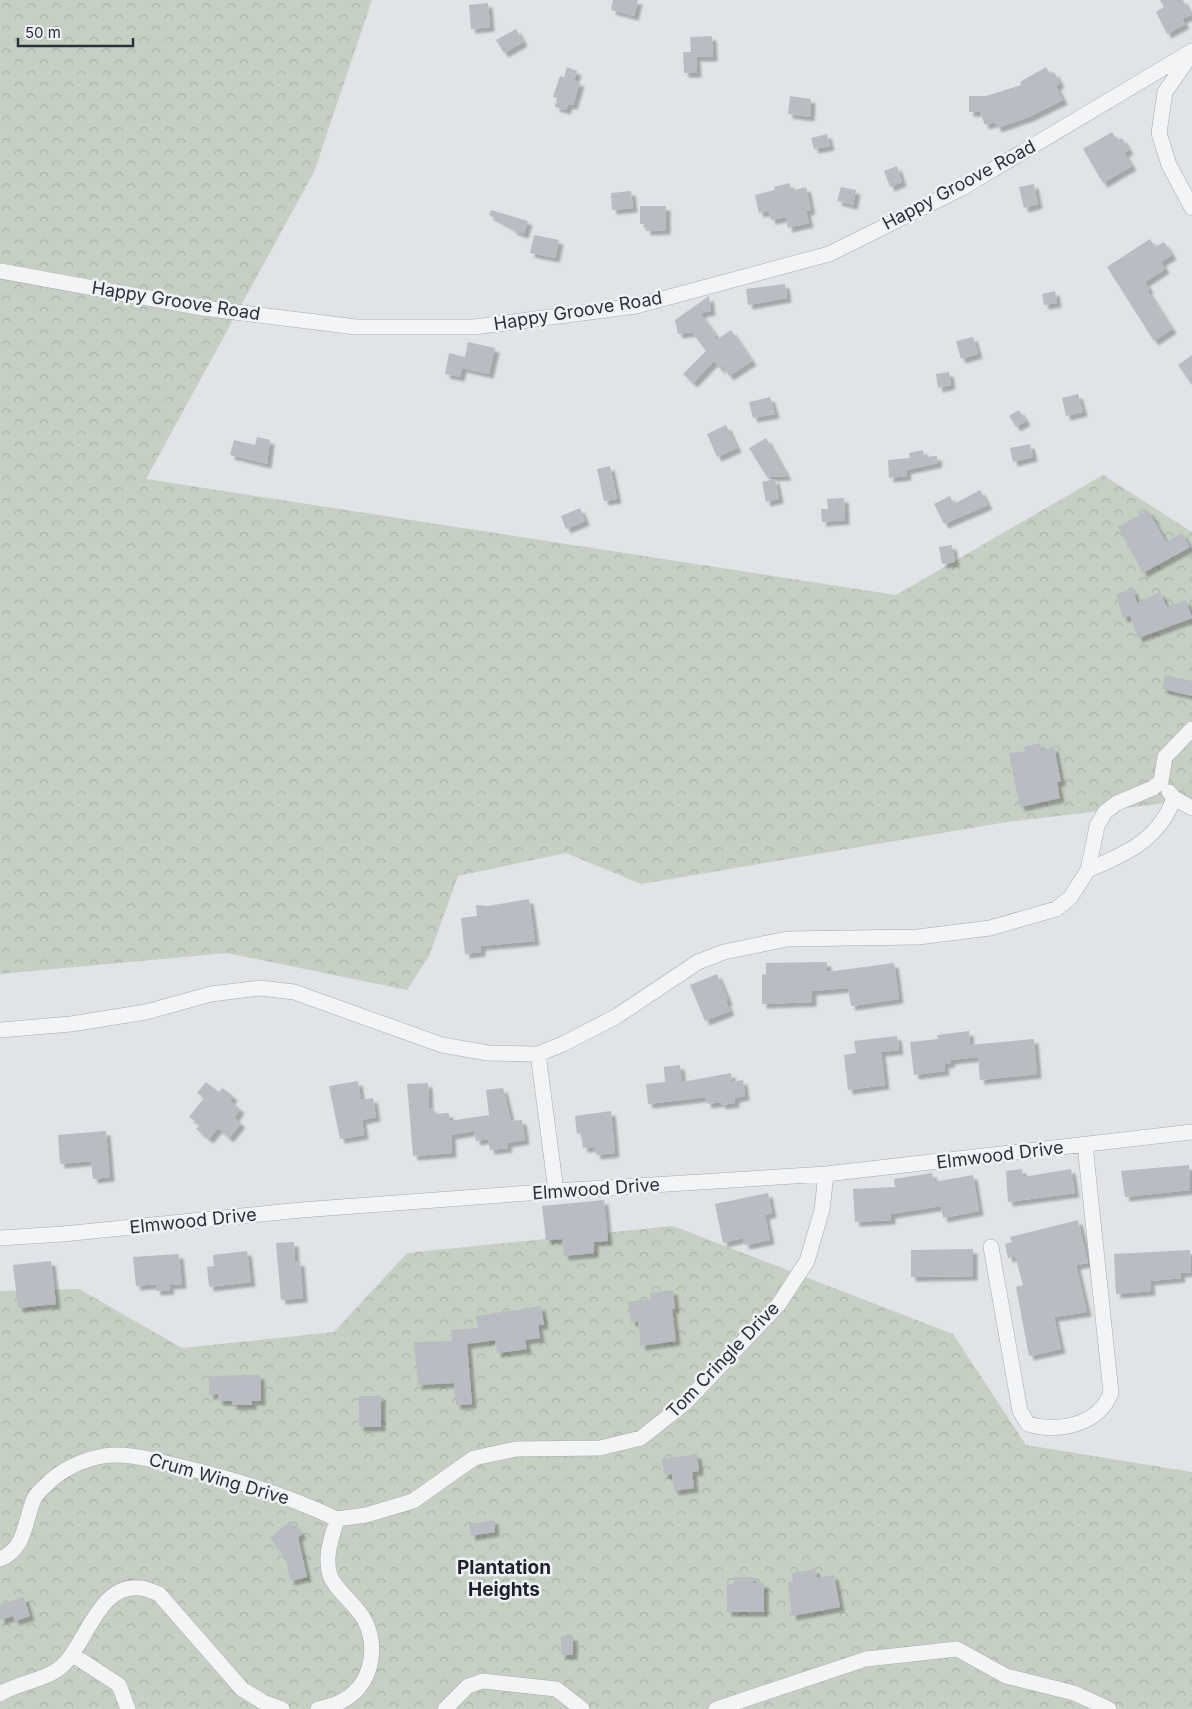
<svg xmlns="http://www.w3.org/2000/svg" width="1192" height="1709" font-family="Inter,sans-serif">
<defs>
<pattern id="forest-crowns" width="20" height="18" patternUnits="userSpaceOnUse" patternTransform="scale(1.25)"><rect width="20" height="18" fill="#c6d0c2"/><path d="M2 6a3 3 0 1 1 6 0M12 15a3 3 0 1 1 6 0" fill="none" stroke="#aab3a8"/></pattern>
<filter id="shadow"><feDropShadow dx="4.5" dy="4.5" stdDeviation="1" flood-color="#0004"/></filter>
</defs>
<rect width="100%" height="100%" fill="#e0e3e7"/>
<path fill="url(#forest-crowns)" d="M0,0H372L314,172L146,479L896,595L1103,475L1192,532V800L1007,822L641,884L566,853L458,876L429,956L407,990L227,953L0,974Z
M673,1226L953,1334L1026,1445L1192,1472V1709H0V1291L79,1289L182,1348L334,1332L407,1253Z"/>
<path fill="#b8bcc3" filter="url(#shadow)" d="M613,0H638L634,16L611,10Z
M1160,0H1183L1191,15L1182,19L1185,24L1167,34L1156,12L1164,7Z
M488,3L490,27L471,29L469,5Z
M516,29L523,42L504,53L496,40Z
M712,36L713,57H696L697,73H684L683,52H691L690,37Z
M567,67L577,71L574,81L580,82L573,105L568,104L566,110L555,107L557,98L553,97L560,76L564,77Z
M1046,67L1050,74L1054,72L1060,83L1056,86L1063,100L1029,117L997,128L995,122L985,125L980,112H969V96H986L1021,85L1020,82Z
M790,96L811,99L810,117L788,114Z
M1112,132L1117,141L1122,138L1129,150L1124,153L1132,166L1103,183L1083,149Z
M827,134L830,146L814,149L811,138Z
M897,166L902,182L890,187L884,171Z
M790,183L791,191L806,187L811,210L806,211L809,223L788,228L786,217L771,220L769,211L759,213L755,195L775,190L774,187Z
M1034,184L1038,204L1024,208L1019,187Z
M841,187L856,190L853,205L837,201Z
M631,191L633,208L612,210L611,193Z
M640,206H666V230L646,231V224H640Z
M491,210L528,221L524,234L512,230L513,228L489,215Z
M534,235L559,240L555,258L530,253Z
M1150,239L1155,247L1164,242L1172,255L1161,262L1165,269L1145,282L1149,289L1147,290L1172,329L1154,341L1107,267Z
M785,284L787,298L748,305L746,289Z
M1055,291L1057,303L1044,305L1042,294Z
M709,296L711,311L700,313L715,334L716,340L731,330L752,361L729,376L720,361L722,371L714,361L693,383L683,374L706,351L692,332L678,334L675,320Z
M973,337L978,354L961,359L956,341Z
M468,342L495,348L489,374L462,368L460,377L445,374L449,353L465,357Z
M1192,355V385L1178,365Z
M949,372L951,385L938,388L936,374Z
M1078,394L1083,412L1066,416L1062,398Z
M770,397L775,414L753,418L749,402Z
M1019,410L1026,421L1016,427L1009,416Z
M726,425L737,448L717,457L707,434Z
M257,437L270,440L267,464L230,455L234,440L255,445Z
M766,438L787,476L767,477L749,448Z
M1030,444L1033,457L1013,462L1010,448Z
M923,450L924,457L937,456L938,463L906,470L907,476L889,478L888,460L910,458L909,453Z
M610,466L617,499L604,501L597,469Z
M775,479L779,499L766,502L762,482Z
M980,490L988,505L944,524L934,504L950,496L954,504Z
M844,498L845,520L822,522L821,509H828L827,499Z
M580,508L585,521L566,529L561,516Z
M1148,510L1166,542L1182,533L1190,547L1143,573L1118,527Z
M952,545L955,562L942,564L939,547Z
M1133,589L1137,603L1160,592L1167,607L1186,600L1192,618L1138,638L1130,616L1123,618L1116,594Z
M1165,675L1192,681V696L1162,689Z
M1040,743L1041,750L1054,747L1061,782H1057L1060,798L1020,807L1009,754L1025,751L1024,747Z
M529,899L535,941L481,946V952L465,954L461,918L477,916L476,905L488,906Z
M827,962V972L894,963L899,999L851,1006L848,988L812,991V1002L762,1004V975L766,974V963Z
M717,974L728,1000L726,1002L730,1011L705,1021L690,985Z
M969,1031L970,1045L1034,1039L1037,1074L980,1080L978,1057L950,1060L951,1063L944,1064L945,1071L914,1075L910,1042L938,1039L937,1035Z
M897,1036L899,1050L881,1052L885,1085L848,1090L844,1055L856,1053L854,1041Z
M680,1065L682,1082L731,1073L732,1082L743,1080L745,1096L735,1098V1103L721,1105V1102L707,1104L706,1097L648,1104L646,1084L665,1082L664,1067Z
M358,1081L361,1100L373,1098L376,1117L362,1120L364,1135L340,1139L329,1086Z
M206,1082L219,1092L222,1088L233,1096L230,1101L240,1109L234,1118L241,1123L229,1138L218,1128L209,1139L196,1129L200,1125L189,1117L204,1098L197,1093Z
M428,1083L429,1108H433V1114L449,1113V1121L489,1115L486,1090L503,1088L511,1121L522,1120L525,1140L507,1143L508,1148L490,1150L488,1139L476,1141L474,1131L451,1135L452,1153L413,1156L407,1084Z
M611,1111L615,1153L596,1155L595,1147L583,1148L581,1133L577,1134L575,1116Z
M106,1131L110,1177L93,1179L91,1161L60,1164L58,1135Z
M1189,1165L1190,1190L1125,1197L1121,1171Z
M1022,1169L1023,1177L1071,1169L1075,1193L1008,1202L1006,1171Z
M932,1173L934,1182L973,1175L979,1211L943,1218L941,1206L891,1214V1220L855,1222L853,1189L895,1187L894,1179Z
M768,1193L772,1213L765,1215L770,1240L745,1245L743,1238L723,1243L715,1204Z
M604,1200L608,1241L594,1242V1253L564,1256L562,1239L546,1240L542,1206Z
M1078,1220L1088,1263L1076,1265L1087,1312L1054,1317L1061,1349L1029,1356L1016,1287L1023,1285L1015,1256L1008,1258L1005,1244L1012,1242L1010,1237Z
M294,1242L295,1262L300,1261L303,1298L281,1300L276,1243Z
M973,1249V1276L911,1277V1250Z
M1190,1250L1191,1272L1180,1273L1181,1278L1150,1281L1151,1291L1116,1294L1114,1254Z
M247,1251L251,1282L209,1287L207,1267L214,1266L213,1255Z
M179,1254L182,1284L169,1285L170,1290L156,1291V1284L136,1286L133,1257Z
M51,1261L56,1304L18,1308L13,1265Z
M673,1290L675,1309H672L676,1341L641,1346L638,1321L631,1322L628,1302L651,1299L650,1293Z
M541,1306L544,1325H538L540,1338L525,1340L527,1349L497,1353L495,1340L467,1344L472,1404L456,1405L454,1383L418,1385L414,1342L452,1341L451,1330L478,1328L476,1316Z
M260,1375L261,1401H252V1405H232V1401H218V1394L209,1395V1376Z
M359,1396H381V1427H359Z
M697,1454L699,1471L692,1472L694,1488L674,1491L672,1474L664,1475L662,1459Z
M494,1520L495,1532L471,1536L469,1524Z
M290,1521L302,1534L298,1537L307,1577L290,1581L286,1558L270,1538Z
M815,1569L817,1578L834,1575L840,1607L792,1616L788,1582L793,1581L792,1573Z
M734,1577H753V1583H764V1612H727V1584H734Z
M24,1597L30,1616L15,1621L13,1616L0,1620V1605Z
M561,1636H573V1655H561Z"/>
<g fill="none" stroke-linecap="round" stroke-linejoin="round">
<g stroke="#a6aab1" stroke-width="16">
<path id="minor" d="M1191,55L1165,92L1159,133L1169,165L1192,208
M0,271L203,308L356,327H474L636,306L829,254L962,188L1192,51
M1169,792L1174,798L1192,808
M1088,870C1127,853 1159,840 1174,798
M0,1030L71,1024L146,1012L211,994L260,988L294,992L442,1045L488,1053L538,1054L563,1044L617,1016L698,962L724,952L787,939L918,937L990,928L1056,909L1070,898L1088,870L1097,826L1105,812L1117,803L1153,788L1161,781L1165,757L1192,729
M538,1054L556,1191
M0,1238L63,1234L301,1210L556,1191L826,1174L1192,1132
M991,1247L1020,1411L1028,1424C1059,1433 1098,1425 1111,1393L1085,1145
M0,1559C26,1549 24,1522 34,1499C36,1494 42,1489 46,1485C61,1470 82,1460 103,1456C126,1452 152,1460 174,1465C231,1478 284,1494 337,1519
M73,1655L119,1685L128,1709
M0,1694C17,1683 39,1682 57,1670C87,1649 96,1582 141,1588C147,1589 154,1592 159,1594L242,1689L263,1702L282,1709
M318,1709C325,1707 333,1706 340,1702C371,1687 379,1650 365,1621C357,1605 335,1590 330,1575C324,1556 332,1537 337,1519L366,1515L413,1501L474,1458L516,1449L600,1448L641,1438L685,1403L779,1304L807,1261L822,1210L826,1174
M445,1709L468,1686L483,1681L556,1689L582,1709
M716,1709L866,1659L957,1649L1006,1676L1074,1693L1109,1709"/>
</g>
<use href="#minor" stroke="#f2f4f6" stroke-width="15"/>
</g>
<g text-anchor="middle" stroke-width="5" stroke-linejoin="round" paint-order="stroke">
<g font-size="18" fill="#2a313d" stroke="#eff2f5">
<text transform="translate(959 185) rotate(-28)" y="6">Happy Groove Road</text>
<text transform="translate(176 301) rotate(9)" y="6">Happy Groove Road</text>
<text transform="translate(578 311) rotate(-9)" y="6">Happy Groove Road</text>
<text transform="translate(1000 1155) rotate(-7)" y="6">Elmwood Drive</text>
<text transform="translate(596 1189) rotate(-4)" y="6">Elmwood Drive</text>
<text transform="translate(193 1221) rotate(-6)" y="6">Elmwood Drive</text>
<text transform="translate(723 1360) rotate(-46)" y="6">Tom Cringle Drive</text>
<text transform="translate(219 1479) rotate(16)" y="6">Crum Wing Drive</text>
</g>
<g font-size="19" font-weight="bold" fill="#1d232e" stroke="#eff2f5">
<text x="504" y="1574">Plantation<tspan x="504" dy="22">Heights</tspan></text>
</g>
</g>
<path d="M18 38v8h115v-8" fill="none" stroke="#2a313d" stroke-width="2.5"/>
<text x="25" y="38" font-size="15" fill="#2a313d" stroke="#eff2f5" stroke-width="4" paint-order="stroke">50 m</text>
</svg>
